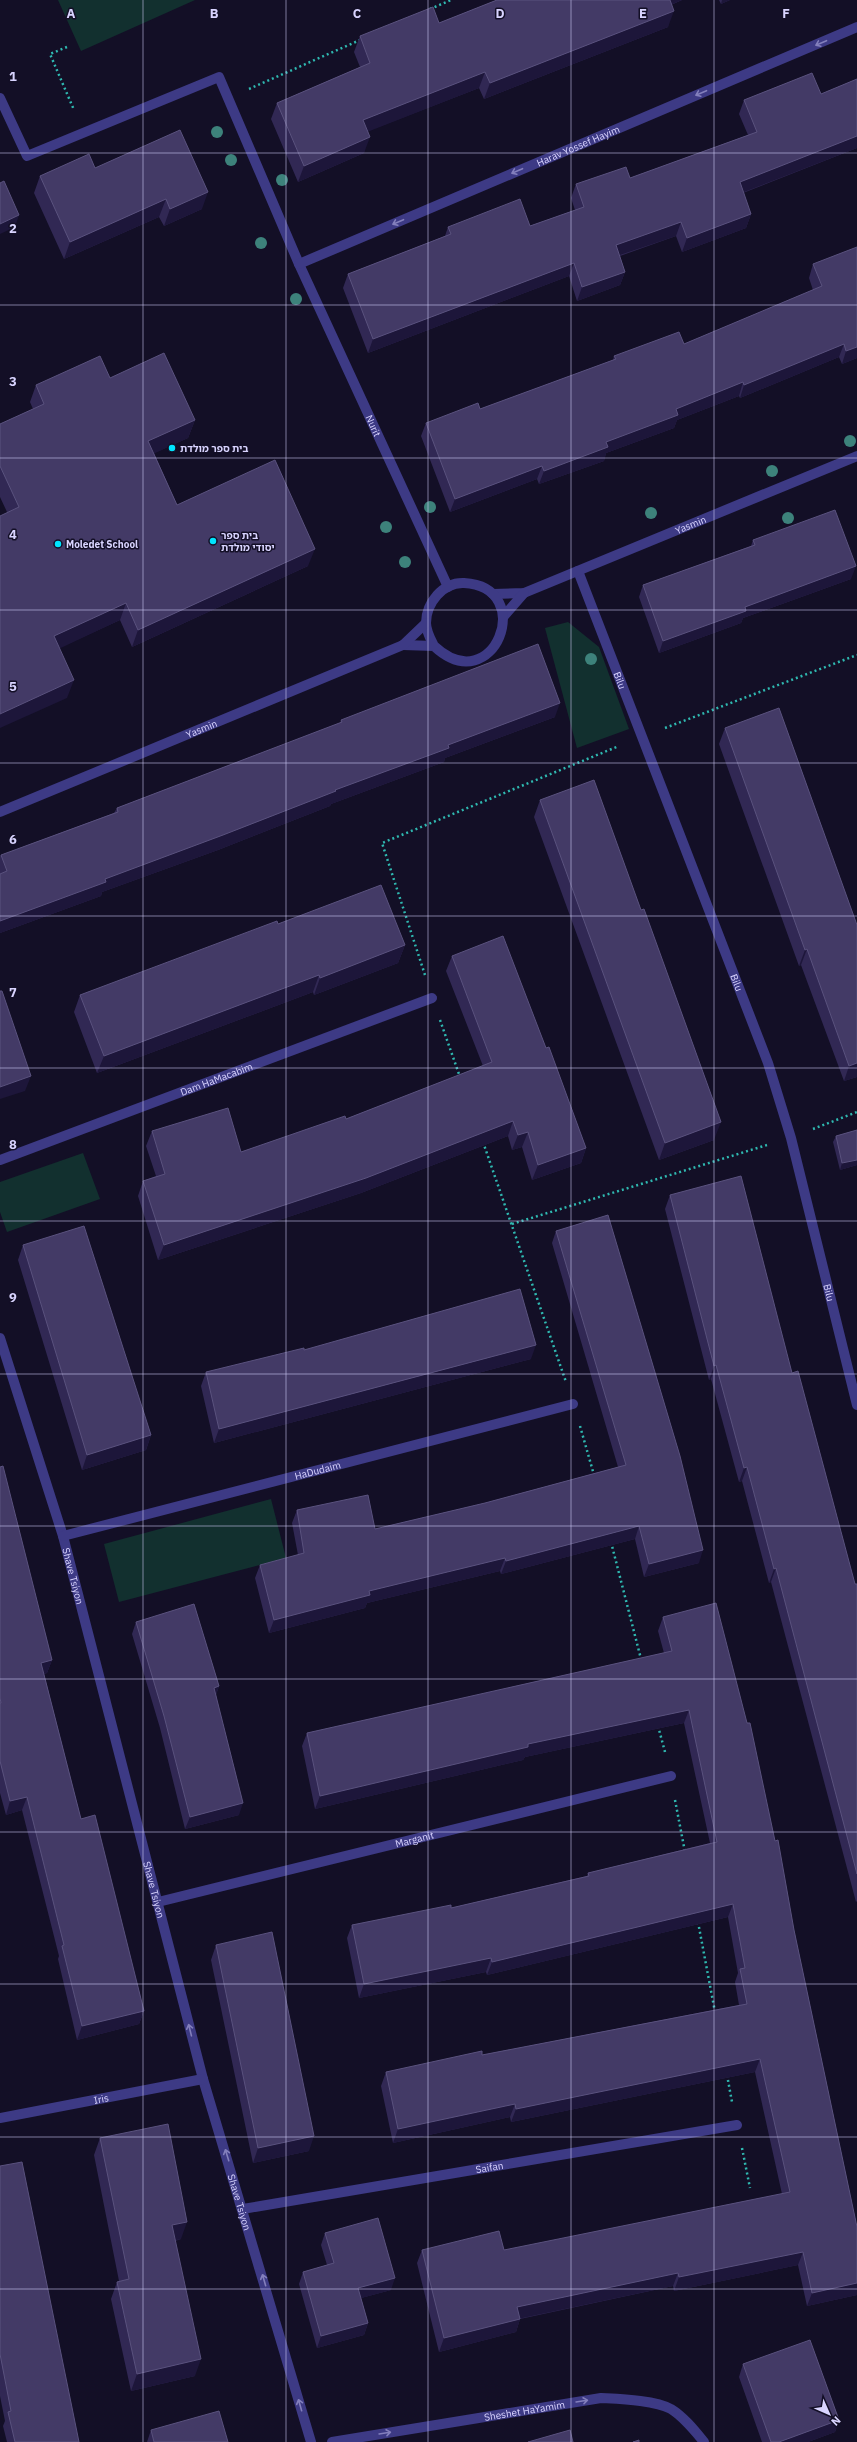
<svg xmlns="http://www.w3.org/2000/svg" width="857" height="2442" font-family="'IBM Plex Sans','Noto Sans Hebrew',sans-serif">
<rect width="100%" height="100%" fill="#130f26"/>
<path fill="#12302f" d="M58,0H195L81,51Z
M568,622L599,647L629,729L577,748L545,628Z
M83,1153L100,1199L7,1232L0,1212V1182Z
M271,1499L286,1558L119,1602L104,1544Z"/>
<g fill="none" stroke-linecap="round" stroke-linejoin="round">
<path stroke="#2fb8b0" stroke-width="2.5" stroke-dasharray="2 3" stroke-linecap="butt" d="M430,9L451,0
M67,47L50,54L74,110
M249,89L360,40
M665,728L857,655
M425,975L382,843L619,746
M440,1020L460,1077
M813,1129L857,1112
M483,1142L566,1382
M512,1224L767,1145
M580,1426L594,1475
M611,1542L641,1659
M658,1726L665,1752
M675,1800L685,1852
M698,1922L715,2012
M727,2075L732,2102
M742,2148L750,2188"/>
<g stroke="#3d3a85" stroke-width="10">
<path id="s1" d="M0,98L27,156L219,77L299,264L448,587"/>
<path id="s2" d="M299,264L857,27"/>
<path id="s3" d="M578,571L768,1063L791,1138L857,1405"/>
<path id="s4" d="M493,594L524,593L857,456"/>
<path d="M504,616L524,593"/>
<path d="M403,645L434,646C494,702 538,587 464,583C443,582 426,603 426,623C426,631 430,638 434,646"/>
<path id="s5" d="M0,812L403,645L426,623"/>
<path id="s6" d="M0,1160L432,998"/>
<path id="s7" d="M0,1338L63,1536L203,2079L311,2442"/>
<path id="s8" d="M63,1536L573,1404"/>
<path id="s9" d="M158,1902L671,1776"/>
<path id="s10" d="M0,2118L203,2079"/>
<path id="s11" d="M243,2209L737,2125"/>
<path id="s12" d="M332,2442L601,2398C619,2399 655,2400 671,2409C684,2417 695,2431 704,2442"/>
</g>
</g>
<g fill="#3d827b">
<circle cx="217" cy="132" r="6"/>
<circle cx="231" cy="160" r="6"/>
<circle cx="282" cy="180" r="6"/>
<circle cx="261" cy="243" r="6"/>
<circle cx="296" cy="299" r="6"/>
<circle cx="850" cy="441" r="6"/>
<circle cx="772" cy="471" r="6"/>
<circle cx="430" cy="507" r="6"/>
<circle cx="651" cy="513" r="6"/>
<circle cx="788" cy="518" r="6"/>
<circle cx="386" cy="527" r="6"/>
<circle cx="405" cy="562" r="6"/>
<circle cx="591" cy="659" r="6"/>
</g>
<path fill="#312854" d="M497,0H682L671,5L668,27L484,99L479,88L368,131L364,153L298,182L271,119L277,103L360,67L354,52L360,36L439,23Z
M719,0H730L721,4Z
M857,79V148L743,193L751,214L746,228L682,252L676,236L620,256L625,272L620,285L577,301L569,276L368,353L343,288L348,274L445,236L448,227L530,226L575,210L571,198L576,184L630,178L748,135L739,114L744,100L821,94Z
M95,168L202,209L164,226L159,217L64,259L34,193L40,176Z
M813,264L857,358L842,364L839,357L740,398L739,396L677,420L674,428L606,453L604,461L539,484L537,479L450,512L421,436L426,423L480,409L613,360L614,356L684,344L813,290L809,278Z
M110,378L195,420L188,438L154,453L177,505L308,566L132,647L120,620L59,648L67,698L7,512L0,497V424L33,409L30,402L36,385Z
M753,540L851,579L743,618L741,623L659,653L639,597L643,585L751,546Z
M555,717L445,758L444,762L331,804L330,806L218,850L102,892L101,896L0,933V856L1,855L114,813L117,808L340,723L341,720Z
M725,728L857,925V1077L844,1081L801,965L799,966L719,744Z
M540,800L714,1140L659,1160L534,817Z
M278,924L405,945L398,963L314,995L313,992L97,1073L74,1012L80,995Z
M452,956L546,1048L586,1148L581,1163L532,1180L522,1147L512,1150L508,1136L361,1193L158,1260L138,1196L143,1181L156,1176L146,1146L152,1131L241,1152L346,1119L483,1066L446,971Z
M857,1130V1165L840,1170L833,1142L836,1136Z
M670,1195L792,1373L855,1584H857V1901L856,1902L771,1582L769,1583L742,1481L739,1482L711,1379L709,1380L665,1209Z
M556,1231L699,1563L644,1577L635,1539L501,1574L500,1571L367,1603L365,1608L269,1633L255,1578L260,1565L298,1555L292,1523L297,1510L375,1529L485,1503L618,1467L552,1243Z
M23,1245L151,1435L146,1450L82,1470L18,1260Z
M304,1350L531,1359L214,1443L201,1386L206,1372Z
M0,1467L52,1660L47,1673L44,1674L81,1819L144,2011L139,2024L77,2040L58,1959L59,1956L22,1810L6,1815L0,1793Z
M663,1617L794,1930L857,2227V2295L807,2306L798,2265L674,2291L673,2286L520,2319L516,2332L439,2352L417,2263L422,2250H504L782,2194L755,2072L511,2122L510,2117L393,2143L381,2086L386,2072L482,2055L739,2005L735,1982L738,1973L728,1917L487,1975L486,1972L359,1998L347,1938L352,1925L451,1908L587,1876L588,1873L710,1843L684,1723L525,1757L523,1760L315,1809L302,1746L307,1733L664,1653L658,1631Z
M136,1622L219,1686L216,1695L239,1815L185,1829L160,1728L132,1634Z
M216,1945L309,2151L253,2163L211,1960Z
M100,2138L181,2239L175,2241L195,2376L131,2391L111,2299L117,2282L119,2281L94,2155Z
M0,2166L79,2442H7L3,2426L5,2421L0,2396Z
M325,2233L391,2290L361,2298L368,2323L364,2335L317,2348L299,2284L303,2272L327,2265L321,2245Z
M743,2364L839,2420L835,2432L808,2442H762L739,2377Z
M151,2430L228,2442H147Z"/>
<path fill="#1d163a" d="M665,0H682L661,9Z
M722,0H730L721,4Z
M674,11L668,27L484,99L490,83Z
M485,72L479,88L357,136L363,120Z
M857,136V148L734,196L740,182Z
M370,137L364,153L298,182L304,166Z
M208,192L202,209L164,226L170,209Z
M166,199L159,217L64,259L70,242Z
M751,214L746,228L682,252L687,238Z
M19,215L15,227L0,234V224Z
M681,222L676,236L611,258L616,245Z
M574,263L569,276L368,353L373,339Z
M625,272L620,285L577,301L582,287Z
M844,344L839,357L740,398L744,385Z
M857,347V358L842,364L846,351Z
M743,382L739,396L677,420L674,428L606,453L604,461L539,484L544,471L676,409Z
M195,420L188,438L142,459L148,441Z
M542,466L537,479L450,512L455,499Z
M315,549L308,566L132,647L138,630Z
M856,566L851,579L743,618L741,623L659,653L663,641L745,607Z
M126,603L120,620L48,654L54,636Z
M74,680L67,698L0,728V714Z
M560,703L555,717L445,758L444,762L331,804L330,806L218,850L102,892L101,896L0,933V921L105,879L335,790L448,745Z
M405,945L398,963L314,995L320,978Z
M807,949L801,965L799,966L805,950Z
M319,975L313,992L97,1073L104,1056Z
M857,1063V1077L844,1081L849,1066Z
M31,1076L25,1091L0,1099V1087Z
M513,1121L508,1136L361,1193L158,1260L164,1245Z
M721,1122L714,1140L659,1160L665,1143Z
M528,1132L522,1147L512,1150L518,1135Z
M586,1148L581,1163L532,1180L538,1165Z
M857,1160V1165L840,1170L842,1163Z
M536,1345L531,1359L214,1443L219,1429Z
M716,1365L711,1379L709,1380L714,1366Z
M151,1435L146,1450L82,1470L87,1455Z
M747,1467L742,1481L739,1482L744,1468Z
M639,1526L635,1539L501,1574L506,1561Z
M703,1550L699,1563L644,1577L649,1564Z
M505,1558L500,1571L367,1603L365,1608L269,1633L274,1620L369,1591Z
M776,1568L771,1582L769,1583L774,1569Z
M52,1660L47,1673L37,1676L41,1663Z
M219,1686L215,1698L214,1688Z
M689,1710L684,1723L525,1757L523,1760L315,1809L320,1796L528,1744Z
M27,1797L22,1810L6,1815L10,1801Z
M243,1803L239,1815L185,1829L190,1817Z
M733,1904L728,1917L487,1975L492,1962Z
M491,1958L486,1972L359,1998L364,1984Z
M144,2011L139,2024L77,2040L82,2026Z
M760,2059L755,2072L511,2122L516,2109Z
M515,2104L510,2117L393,2143L398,2129Z
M314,2136L309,2151L253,2163L258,2148Z
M187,2222L181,2239L165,2243L172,2225Z
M803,2252L798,2265L674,2291L679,2277Z
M678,2273L673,2286L513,2320L517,2307Z
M395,2278L391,2290L354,2300L358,2288Z
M857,2283V2295L807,2306L812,2293Z
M520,2319L516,2332L439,2352L444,2338Z
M368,2323L364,2335L317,2348L321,2336Z
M201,2359L195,2376L131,2391L137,2374Z
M839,2420L835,2432L808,2442H779Z"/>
<path fill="#433a66" stroke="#5a527e" d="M497,0H670L674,11L490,83L485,72L363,120L370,137L304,166L277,103L370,63L360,36L433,7L439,23Z
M812,73L821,94L857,79V136L740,182L751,214L687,238L681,222L616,245L625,272L582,287L574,263L373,339L348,274L451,234L448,227L520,199L530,226L584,207L576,184L626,167L630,178L757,132L744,100Z
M180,130L208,192L170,209L166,199L70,242L40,176L89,154L95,168Z
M4,181L19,215L0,224V183Z
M857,247V347L846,351L844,344L744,385L743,382L676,409L678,415L606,442L608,447L544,471L542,466L455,499L426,423L478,403L480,409L616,359L614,356L679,332L684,344L822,286L813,264Z
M164,353L195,420L148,441L177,505L275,460L315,549L138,630L126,603L54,636L74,680L0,714V516L19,507L0,466V424L44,404L36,385L100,356L110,378Z
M835,510L856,566L745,607L746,611L663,641L643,585L755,545L753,540Z
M538,644L560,703L448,745L449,748L335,790L336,791L223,835L105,879L106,882L0,921V874L7,871L1,855L118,812L117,808L342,722L341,720Z
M779,708L857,925V1063L849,1066L807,949L805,950L725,728Z
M594,780L641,910L644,909L721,1122L665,1143L540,800Z
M381,885L405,945L320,978L319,975L104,1056L80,995L277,921L278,924Z
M503,936L546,1048L549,1047L586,1148L538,1165L528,1132L518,1135L513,1121L366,1178L164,1245L143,1181L165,1174L152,1131L228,1108L241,1152L345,1116L346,1119L492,1062L452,956Z
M0,991H2L31,1076L0,1087Z
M857,1130V1160L842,1163L836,1136Z
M741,1176L792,1373L798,1371L855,1584H857V1874L776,1568L774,1569L747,1467L744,1468L716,1365L714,1366L670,1195Z
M608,1215L680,1456L703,1550L649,1564L639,1526L506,1561L505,1558L369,1591L370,1595L274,1620L260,1565L304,1553L297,1510L368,1495L375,1529L485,1503L626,1465L556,1231Z
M84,1226L151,1435L87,1455L23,1245Z
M520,1289L536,1345L219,1429L206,1372L304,1348V1350Z
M3,1466L52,1660L41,1663L81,1819L95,1815L144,2011L82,2026L62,1946L64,1945L27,1797L10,1801L0,1761V1703H1L0,1698V1467Z
M716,1603L747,1723H750L775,1841L778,1840L794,1930L857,2227V2283L812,2293L803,2252L679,2277L678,2273L517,2307L520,2319L444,2338L422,2250L499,2231L504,2250L790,2192L760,2059L516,2109L515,2104L398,2129L386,2072L482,2051V2055L747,2004L740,1969L745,1968L733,1904L492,1962L491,1958L364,1984L352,1925L451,1905V1908L589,1876L588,1873L717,1842L689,1710L528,1744V1747L320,1796L307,1733L672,1651L663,1617Z
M194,1604L219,1686L214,1688L243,1803L190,1817L164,1716L136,1622Z
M272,1932L314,2136L258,2148L216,1945Z
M168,2124L187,2222L172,2225L201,2359L137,2374L117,2282L129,2279L100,2138Z
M22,2162L79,2442H15L8,2412L11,2411L0,2354V2166Z
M378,2218L395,2278L358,2288L368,2323L321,2336L303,2272L334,2263L325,2233Z
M810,2340L839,2420L779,2442H771L743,2364Z
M219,2411L228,2442H154L151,2430Z
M570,2430L573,2442H528Z
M639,2440V2442H633Z"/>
<defs><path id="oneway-shaft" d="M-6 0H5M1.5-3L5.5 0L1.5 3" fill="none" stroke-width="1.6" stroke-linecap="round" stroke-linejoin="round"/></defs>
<g stroke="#837fbc">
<use href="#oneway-shaft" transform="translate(821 43) rotate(157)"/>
<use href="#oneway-shaft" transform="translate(701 93) rotate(157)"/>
<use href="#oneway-shaft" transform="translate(517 171) rotate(157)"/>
<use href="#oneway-shaft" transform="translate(398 222) rotate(157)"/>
<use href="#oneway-shaft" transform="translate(190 2030) rotate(-104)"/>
<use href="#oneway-shaft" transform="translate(227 2155) rotate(-107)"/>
<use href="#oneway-shaft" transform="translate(264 2280) rotate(-106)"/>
<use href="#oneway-shaft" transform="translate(582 2401) rotate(-9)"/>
<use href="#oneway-shaft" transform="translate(300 2405) rotate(-106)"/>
<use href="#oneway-shaft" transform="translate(385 2433) rotate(-9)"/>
</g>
<path fill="none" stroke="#d9d4ff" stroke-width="1" stroke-opacity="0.55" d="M143,0V2442M286,0V2442M428,0V2442M571,0V2442M714,0V2442M0,153H857M0,305H857M0,458H857M0,610H857M0,763H857M0,916H857M0,1068H857M0,1221H857M0,1374H857M0,1526H857M0,1679H857M0,1832H857M0,1984H857M0,2137H857M0,2289H857"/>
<g fill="#00e5ff" stroke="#130f26" stroke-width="1.5">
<circle cx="172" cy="448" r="4"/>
<circle cx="213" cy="541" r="4"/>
<circle cx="58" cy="544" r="4"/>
</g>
<g text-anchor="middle" stroke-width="3" stroke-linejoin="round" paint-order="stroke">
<g font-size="10" fill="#d9d4ff" stroke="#130f26">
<text dy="4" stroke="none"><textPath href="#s2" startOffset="303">Harav Yossef Hayim</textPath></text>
<text dy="4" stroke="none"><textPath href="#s1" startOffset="653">Nurit</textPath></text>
<text dy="4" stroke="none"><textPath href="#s4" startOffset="211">Yasmin</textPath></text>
<text dy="4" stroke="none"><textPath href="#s3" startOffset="117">Bilu</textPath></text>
<text dy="4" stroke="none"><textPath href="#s5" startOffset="218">Yasmin</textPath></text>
<text dy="4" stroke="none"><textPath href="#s3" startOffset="441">Bilu</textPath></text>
<text dy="4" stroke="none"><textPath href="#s6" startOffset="231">Dam HaMacabim</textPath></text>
<text dy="4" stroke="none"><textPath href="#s3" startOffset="765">Bilu</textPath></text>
<text dy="4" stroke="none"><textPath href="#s8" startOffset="263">HaDudaim</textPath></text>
<text dy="4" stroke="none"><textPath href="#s7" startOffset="249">Shave Tsiyon</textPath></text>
<text dy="4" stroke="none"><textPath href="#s9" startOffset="264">Marganit</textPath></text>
<text dy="4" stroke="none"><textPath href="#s7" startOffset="573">Shave Tsiyon</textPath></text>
<text dy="4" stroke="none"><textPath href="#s10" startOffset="103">Iris</textPath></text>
<text dy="4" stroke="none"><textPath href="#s11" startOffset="250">Saifan</textPath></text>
<text dy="4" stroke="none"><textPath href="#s7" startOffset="897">Shave Tsiyon</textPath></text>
<text dy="4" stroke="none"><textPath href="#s12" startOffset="195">Sheshet HaYamim</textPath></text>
</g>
<g font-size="10" font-weight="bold" fill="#d9d4ff" stroke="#130f26" text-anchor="start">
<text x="180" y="452">בית ספר מולדת</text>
<text x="221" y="539">בית ספר<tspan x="221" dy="12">יסודי מולדת</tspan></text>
<text x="66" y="548">Moledet School</text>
</g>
</g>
<g font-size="13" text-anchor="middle" font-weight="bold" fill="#d9d4ff" stroke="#130f26" stroke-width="3" stroke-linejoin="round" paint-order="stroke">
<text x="71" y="18">A</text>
<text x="214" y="18">B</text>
<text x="357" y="18">C</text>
<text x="500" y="18">D</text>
<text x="643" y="18">E</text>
<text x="786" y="18">F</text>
<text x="13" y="81">1</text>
<text x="13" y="233">2</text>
<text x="13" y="386">3</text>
<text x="13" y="539">4</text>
<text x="13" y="691">5</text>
<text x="13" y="844">6</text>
<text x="13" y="997">7</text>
<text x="13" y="1149">8</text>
<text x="13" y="1302">9</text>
</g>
<g transform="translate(829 2414) rotate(135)" stroke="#130f26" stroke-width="3" paint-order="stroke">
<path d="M0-3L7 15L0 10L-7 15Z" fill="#d9d4ff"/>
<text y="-6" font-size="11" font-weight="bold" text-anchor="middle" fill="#d9d4ff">N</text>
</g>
</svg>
